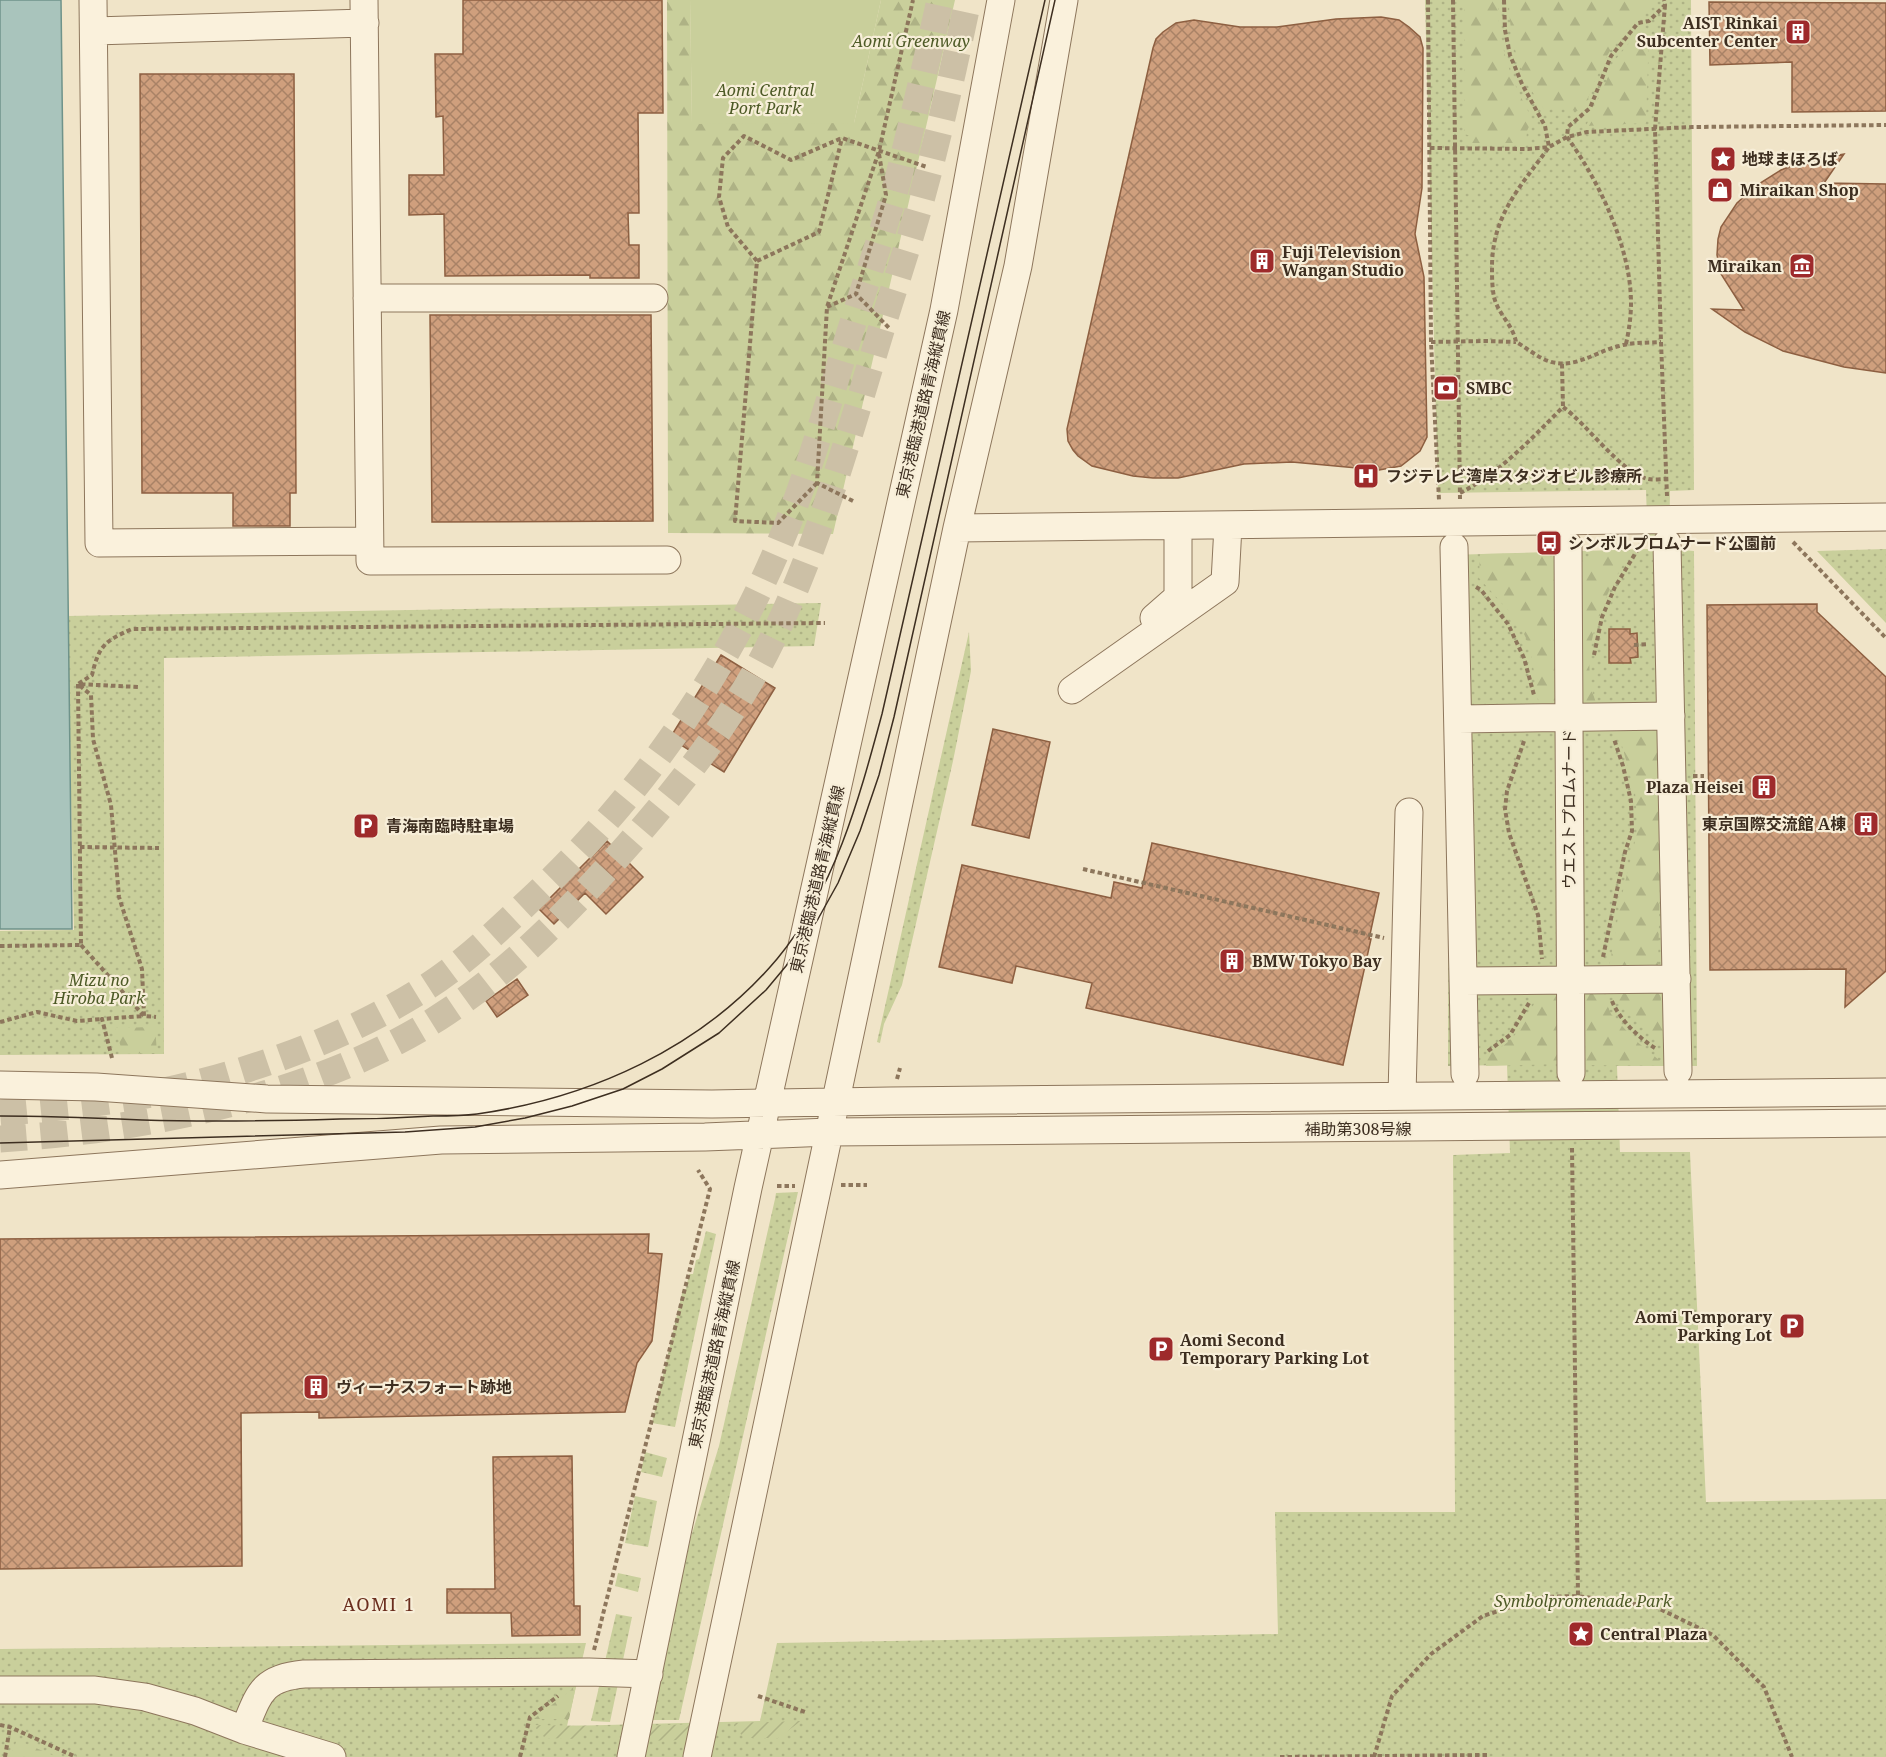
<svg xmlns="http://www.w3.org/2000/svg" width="1886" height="1757" font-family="'Noto Serif','Noto Sans JP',serif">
<defs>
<pattern id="grass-dots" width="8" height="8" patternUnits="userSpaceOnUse" patternTransform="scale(1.5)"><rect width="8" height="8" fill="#c9cf9b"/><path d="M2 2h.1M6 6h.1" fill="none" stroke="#aeb285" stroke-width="1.8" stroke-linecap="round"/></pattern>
<pattern id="forest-firs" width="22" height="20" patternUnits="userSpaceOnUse" patternTransform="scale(1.5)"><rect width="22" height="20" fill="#c9cf9b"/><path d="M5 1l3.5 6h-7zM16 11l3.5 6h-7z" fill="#aeb285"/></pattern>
<pattern id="garden-furrows" width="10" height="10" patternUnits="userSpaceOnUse" patternTransform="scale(1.5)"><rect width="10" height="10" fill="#c9cf9b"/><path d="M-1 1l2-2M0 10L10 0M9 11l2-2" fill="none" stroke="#aeb285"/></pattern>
<pattern id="building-cross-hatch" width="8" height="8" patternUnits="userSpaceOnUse" patternTransform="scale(1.5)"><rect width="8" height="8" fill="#cf9f7d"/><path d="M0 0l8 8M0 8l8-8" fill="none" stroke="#a98266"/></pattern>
</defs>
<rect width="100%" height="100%" fill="#f0e4c8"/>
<path fill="url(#grass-dots)" d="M1425,0H1691L1694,490L1670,491L1669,549L1694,551L1697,1066H1617L1620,1152H1690L1706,1502L1886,1499V1757H0V1649L586,1643L567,1726L760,1721L777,1643L1278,1634L1275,1512H1455L1453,1155L1510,1153L1507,1065L1448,1066L1449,555L1648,549L1646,490L1438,493Z
M1886,549V623L1817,551Z
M821,603L814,646L164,658V1054L0,1055V931L74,930L67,616Z
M969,632L971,671L953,761L902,985L884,1024L880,1043L877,1042Z
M798,1192L679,1720H651L690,1540L719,1446L775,1199L776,1193Z
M706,1231L716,1234L675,1427L652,1423L683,1289H686L689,1274H693L696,1260L699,1259Z
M645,1452L667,1458L662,1477L641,1472Z
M635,1496L657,1501L648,1547L625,1543Z
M618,1573L641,1578L638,1592L615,1586Z
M616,1614L632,1617L610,1722L591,1721Z"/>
<path fill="url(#forest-firs)" d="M667,0H690L692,123H854L881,0H955L833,534L668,533Z
M1464,0H1498C1497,27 1504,57 1514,82C1519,95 1527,107 1532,120L1527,131L1526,143H1471V136L1464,134Z
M1509,0H1649V10C1613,31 1597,74 1583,112L1559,108L1545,110C1520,79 1509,40 1509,0Z
M1643,26L1649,30L1646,123L1586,126L1616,59Z
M1631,550C1605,595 1576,650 1596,703L1582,704L1578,567L1593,552Z
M1546,553L1559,565L1560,703L1539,705L1530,646L1517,620L1479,578L1480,554Z
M1615,721L1656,722V744L1663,748L1658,967L1609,968L1622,895L1638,829L1635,792Z
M1540,987H1563V1064L1486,1066V1057C1494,1051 1503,1047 1510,1040C1524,1027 1535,1005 1540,987Z
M1600,987L1611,1014L1635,1040L1666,1066L1586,1065L1584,988Z
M1611,987L1660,988L1664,1043C1640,1026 1625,1013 1611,987Z
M155,1027L157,1053L123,1054L115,1028Z
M576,1686L569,1719H534Z
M17,1740L57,1757H10Z"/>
<path fill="url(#garden-furrows)" d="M801,1721L778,1738H744L732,1723Z
M702,1724L684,1740L640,1741L625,1726Z
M533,1725L593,1726L578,1739L545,1738Z"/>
<path fill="#c9cf9b" d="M690,0H881L854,123L692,124Z"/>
<path fill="#a9c4bc" stroke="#6f938a" stroke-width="1.5" d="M0,0H61L72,929H0Z"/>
<path fill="url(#building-cross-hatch)" stroke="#8d5f41" stroke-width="1.5" d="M463,0H662L663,113H638L639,213H628L629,245H639V278H590V275L445,276L444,214L409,215V175H444L443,116L436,117L435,54H463Z
M1709,2L1886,3V111L1792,112V62L1710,65Z
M1381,17L1399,20L1409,27L1420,37L1423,48L1422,188L1415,234L1424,277L1427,437L1420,451L1401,466L1379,470L1292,462L1244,464L1178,478H1153L1133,476L1092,466L1078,456L1073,450L1068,441L1067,429L1153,48L1156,39L1163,32L1176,23L1194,20L1240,27H1277L1336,19Z
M140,74H294L296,493H290V526H233V493H142Z
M1844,154L1824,183L1886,184V373L1844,367L1783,351L1745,332L1712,309L1744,310L1721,274L1717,255L1718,239L1721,227L1737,203L1757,185L1781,170L1805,161Z
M430,315H651L653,521L432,522Z
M1817,604V612L1886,677V971L1845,1007L1846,969L1710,970L1707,605Z
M1609,629H1630V634L1637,633L1638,657L1630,658L1631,663H1609Z
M721,655L775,688L724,772L670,738Z
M993,729L1050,742L1029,838L972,825Z
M607,841L643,877L606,914L585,893L554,924L539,909Z
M1152,843L1379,893L1369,939H1371L1343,1065L1086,1008L1092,983L1016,966L1012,983L939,967L962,865L1111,898L1114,882L1142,888Z
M517,979L528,995L497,1017L486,1001Z
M649,1234L648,1253L662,1254L652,1341L637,1363L625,1412L319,1418V1412L241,1413L242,1566L0,1569V1239Z
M572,1456L574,1606H580V1635L512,1636L511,1613H447V1589H495L493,1457Z"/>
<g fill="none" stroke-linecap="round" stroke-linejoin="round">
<path stroke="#ccc0a6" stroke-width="27" stroke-dasharray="27 14" stroke-linecap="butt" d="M0,1113C50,1108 101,1104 151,1094C246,1074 343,1040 425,988C463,964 497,931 529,901C648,790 742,652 797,499C817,444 833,387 850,332C866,281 884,230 898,179C913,120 927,60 940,0
M0,1139C145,1130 324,1095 447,1012C515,967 573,907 628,845C680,786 730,722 766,652C815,556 844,452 875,350C890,300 907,250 921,200C939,135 954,67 968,0"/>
<g stroke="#8d765c" stroke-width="29">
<path id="minor" d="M93,0L99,543L369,541
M364,0L370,561L667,560
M94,31L365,23
M367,298H654
M957,528L1886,517
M1667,543L1678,1071
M1568,545L1571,1073
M1454,547L1465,1074
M1154,618L1178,597V526
M1072,690L1225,582L1228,526
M1458,719L1671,716
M1464,981L1677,979
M0,1085L96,1087L267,1099L712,1104L890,1101L1886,1092
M1402,1096L1409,812
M0,1175L441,1140L705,1137L829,1132L1886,1123
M0,1690H95L145,1697L195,1711L244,1730L332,1757
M244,1730C259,1694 261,1678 304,1674L589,1672L649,1674
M631,1757L748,1188L944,310L1001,0
M697,1757L957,528L1018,266L1064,0"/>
</g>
<path stroke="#8d765c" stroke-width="4" stroke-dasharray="4.5 3" stroke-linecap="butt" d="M1428,0L1431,342L1439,500
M1453,0L1460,499
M1504,0L1505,30L1510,55L1522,84L1545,126L1549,147C1521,186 1493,214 1492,265C1492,276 1492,287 1494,297C1498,314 1513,325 1516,342C1527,348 1537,357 1548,361C1575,370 1594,352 1619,346C1633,342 1646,343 1661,342
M1665,5L1655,129L1661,342L1667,496
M1430,148L1528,149L1549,147L1567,137L1587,132L1692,127L1886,125
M879,154L886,195L856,294L890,329
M757,261L819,232L842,138
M827,307L856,294
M1431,342L1485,341L1516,342
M1626,344C1629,330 1631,317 1631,303C1631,248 1599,181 1567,137L1568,127L1590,108L1611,56L1638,23L1649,21L1665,5L1664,0
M1562,364L1563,407
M817,483L778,523L735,521L757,261L728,227L719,197L723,158L744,136L791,160L842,138L927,167
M1460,493C1501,472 1531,439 1563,407C1587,424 1621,473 1648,479C1653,480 1661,479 1666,479
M853,501L817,483L827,307L879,151L913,0
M1793,542L1886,638
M1476,587L1481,590L1508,624L1524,658L1534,695
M1634,645L1648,644
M1594,655L1602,617L1615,587L1641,544
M1524,741L1507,791L1505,809L1509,833L1538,915L1542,959
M1693,776H1704
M80,847L159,848
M1083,869L1384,938
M81,945L144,1016L156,1017
M0,946L81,945L78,684L138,687
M1603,957L1625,852L1632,831L1631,801L1623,766L1614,739
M1612,1001C1619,1019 1639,1038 1655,1048
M0,1022L37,1012L77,1021L102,1019
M1488,1051L1510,1035L1529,1003
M112,1058L102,1019L144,1016L142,969L119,897L111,805L93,739L91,695L78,684L92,675C99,645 105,641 132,629L825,623
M897,1079L900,1068
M1572,1148L1578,1596
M841,1185H867
M777,1186H795
M594,1650L710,1189L698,1170
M758,1696L805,1712
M0,1725L10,1727L76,1757
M5,1757L10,1727
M520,1757L530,1717L558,1696
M1280,1757L1487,1755V1757
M1374,1757L1392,1696L1431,1654L1483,1616L1541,1597L1578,1596L1656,1607L1713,1635L1764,1687L1792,1757"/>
<use href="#minor" stroke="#faf1dc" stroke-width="27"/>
<path stroke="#3d2e20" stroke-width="1.5" d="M0,1116C48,1116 95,1118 142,1120C208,1122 274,1121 340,1119C371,1119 402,1118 433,1116C447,1116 462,1116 477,1114C590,1098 702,1048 777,959C835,889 859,799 882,714L1045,0
M0,1143L405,1132L475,1127L525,1118L572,1106L623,1089L662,1069L719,1033L766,990L786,966L818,919L838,883L860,831L879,775L894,717L1055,0"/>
</g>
<defs>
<g id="building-square" transform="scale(1.35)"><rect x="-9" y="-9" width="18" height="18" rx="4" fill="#9e2a2b" stroke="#f7eed8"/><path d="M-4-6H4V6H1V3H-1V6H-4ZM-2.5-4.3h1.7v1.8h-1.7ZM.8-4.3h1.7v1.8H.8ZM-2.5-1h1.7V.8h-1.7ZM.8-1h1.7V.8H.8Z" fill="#fff"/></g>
<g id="sight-square" transform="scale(1.35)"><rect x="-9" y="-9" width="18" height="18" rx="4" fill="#9e2a2b" stroke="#f7eed8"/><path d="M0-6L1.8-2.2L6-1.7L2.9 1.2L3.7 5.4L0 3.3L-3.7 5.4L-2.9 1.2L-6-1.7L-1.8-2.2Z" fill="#fff"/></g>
<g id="shop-square" transform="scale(1.35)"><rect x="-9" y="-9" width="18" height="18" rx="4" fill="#9e2a2b" stroke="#f7eed8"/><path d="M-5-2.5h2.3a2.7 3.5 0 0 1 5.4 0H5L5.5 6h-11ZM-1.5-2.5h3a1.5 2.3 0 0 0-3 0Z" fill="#fff"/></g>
<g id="museum-square" transform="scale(1.35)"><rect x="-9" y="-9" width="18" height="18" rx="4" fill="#9e2a2b" stroke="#f7eed8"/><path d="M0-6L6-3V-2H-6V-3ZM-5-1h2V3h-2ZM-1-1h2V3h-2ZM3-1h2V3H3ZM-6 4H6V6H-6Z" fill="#fff"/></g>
<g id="bank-square" transform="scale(1.35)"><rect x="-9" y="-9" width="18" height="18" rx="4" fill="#9e2a2b" stroke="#f7eed8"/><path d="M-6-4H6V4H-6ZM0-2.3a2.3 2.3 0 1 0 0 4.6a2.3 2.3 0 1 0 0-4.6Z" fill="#fff"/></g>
<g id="hospital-square" transform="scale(1.35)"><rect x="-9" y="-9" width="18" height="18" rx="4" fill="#9e2a2b" stroke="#f7eed8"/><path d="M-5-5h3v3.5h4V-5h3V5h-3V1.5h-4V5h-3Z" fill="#fff"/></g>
<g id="bus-square" transform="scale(1.35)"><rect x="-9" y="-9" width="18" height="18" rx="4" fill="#9e2a2b" stroke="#f7eed8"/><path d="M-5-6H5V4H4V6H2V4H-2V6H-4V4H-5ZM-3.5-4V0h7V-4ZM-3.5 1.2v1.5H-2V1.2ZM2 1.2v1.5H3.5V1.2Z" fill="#fff"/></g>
<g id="parking-square" transform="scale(1.35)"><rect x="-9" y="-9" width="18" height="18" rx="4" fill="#9e2a2b" stroke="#f7eed8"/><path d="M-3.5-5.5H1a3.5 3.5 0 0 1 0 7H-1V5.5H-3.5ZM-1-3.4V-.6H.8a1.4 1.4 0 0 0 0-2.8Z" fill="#fff"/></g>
</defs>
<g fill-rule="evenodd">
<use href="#building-square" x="1798" y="32"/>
<use href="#sight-square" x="1723" y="159"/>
<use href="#shop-square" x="1720" y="190"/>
<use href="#building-square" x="1262" y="261"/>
<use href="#museum-square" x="1802" y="266"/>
<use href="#bank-square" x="1446" y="388"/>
<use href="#hospital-square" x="1366" y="476"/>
<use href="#bus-square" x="1549" y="543"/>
<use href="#building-square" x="1764" y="787"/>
<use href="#building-square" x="1866" y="824"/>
<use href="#parking-square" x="366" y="826"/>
<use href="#building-square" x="1232" y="961"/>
<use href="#parking-square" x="1792" y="1326"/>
<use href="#parking-square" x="1161" y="1349"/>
<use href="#building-square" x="316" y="1387"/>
<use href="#sight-square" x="1581" y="1634"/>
</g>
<g text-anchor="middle" stroke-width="4.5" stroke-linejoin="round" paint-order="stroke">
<g font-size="16" font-weight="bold" fill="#3d2e20" stroke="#f7eed8" text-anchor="start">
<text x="1778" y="29" text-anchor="end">AIST Rinkai<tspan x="1778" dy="18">Subcenter Center</tspan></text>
<text x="1742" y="165">地球まほろば</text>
<text x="1740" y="196">Miraikan Shop</text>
<text x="1282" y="258">Fuji Television<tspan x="1282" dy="18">Wangan Studio</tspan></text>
<text x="1782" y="272" text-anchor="end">Miraikan</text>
<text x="1466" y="394">SMBC</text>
<text x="1386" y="482">フジテレビ湾岸スタジオビル診療所</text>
<text x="1568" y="549">シンボルプロムナード公園前</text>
<text x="1744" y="793" text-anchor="end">Plaza Heisei</text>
<text x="1846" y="830" text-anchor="end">東京国際交流館 A棟</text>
<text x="386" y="832">青海南臨時駐車場</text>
<text x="1252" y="967">BMW Tokyo Bay</text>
<text x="1772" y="1323" text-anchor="end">Aomi Temporary<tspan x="1772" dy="18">Parking Lot</tspan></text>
<text x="1180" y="1346">Aomi Second<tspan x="1180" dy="18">Temporary Parking Lot</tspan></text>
<text x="336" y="1393">ヴィーナスフォート跡地</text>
<text x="1600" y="1640">Central Plaza</text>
</g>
<g font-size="16" font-style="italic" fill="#4d5a26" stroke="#f7eed8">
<text x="911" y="47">Aomi Greenway</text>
<text x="765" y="96">Aomi Central<tspan x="765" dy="18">Port Park</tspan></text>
<text x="99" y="986">Mizu no<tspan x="99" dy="18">Hiroba Park</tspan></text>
<text x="1583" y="1607">Symbolpromenade Park</text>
</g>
<g font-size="16" fill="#3d2e20" stroke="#f7eed8">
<text transform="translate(923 404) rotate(-77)" y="6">東京港臨港道路青海縦貫線</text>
<text transform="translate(1569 809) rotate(-90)" y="6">ウエストプロムナード</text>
<text transform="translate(817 879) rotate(-77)" y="6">東京港臨港道路青海縦貫線</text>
<text x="1358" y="1135">補助第308号線</text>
<text transform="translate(714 1354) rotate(-78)" y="6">東京港臨港道路青海縦貫線</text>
</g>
<g font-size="18" letter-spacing="1.5" fill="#6b2e1e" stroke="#f7eed8">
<text x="379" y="1611">AOMI 1</text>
</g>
</g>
</svg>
